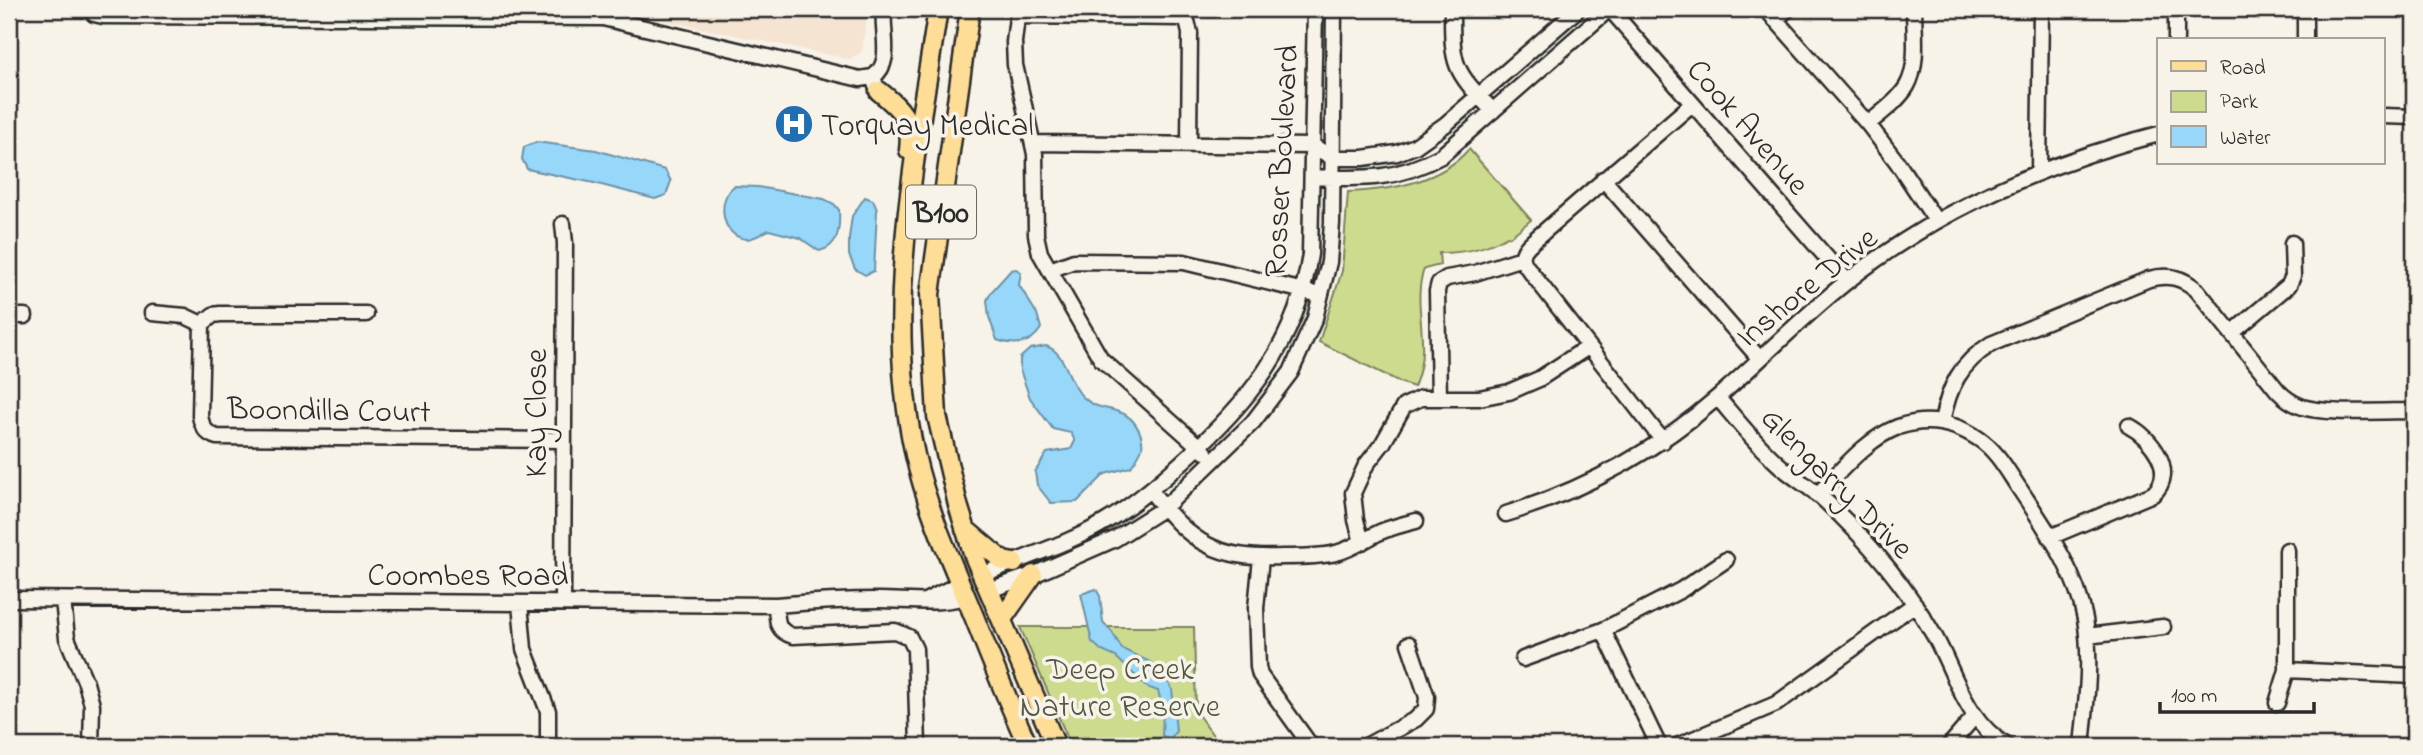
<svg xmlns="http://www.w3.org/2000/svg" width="2423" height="755" font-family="'Indie Flower',sans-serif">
<rect width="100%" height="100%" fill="#f7f3e8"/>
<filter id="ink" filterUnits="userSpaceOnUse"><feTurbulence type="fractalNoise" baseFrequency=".0143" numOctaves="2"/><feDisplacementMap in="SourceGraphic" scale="14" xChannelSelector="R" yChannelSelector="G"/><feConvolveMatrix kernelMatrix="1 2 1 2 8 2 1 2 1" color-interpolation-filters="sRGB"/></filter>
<g filter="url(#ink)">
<path fill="#f5e4d2" d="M608,9H868L862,52L849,59Z"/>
<path fill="#cddb8e" stroke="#7c835c" stroke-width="2" d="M1469,149L1531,220L1510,237L1507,236C1486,249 1464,253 1439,253L1440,265L1424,269C1415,293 1422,318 1422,342C1423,358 1420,373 1414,387L1402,383L1319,342L1342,271L1348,192C1391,190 1439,183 1469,149Z
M1020,627H1194L1196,712L1221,746H1071Z"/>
<path fill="#97d7f9" stroke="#6c92a7" stroke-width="2" d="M536,142L596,150L665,170L671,181L666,195L655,199L594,183L527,169L522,159L524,147Z
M734,186L758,187L824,199L834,204L839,210C840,228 839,247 819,251L800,238L769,230C762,233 754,239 747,239C721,238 716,199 734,186Z
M865,197L873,200L877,210L874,271L865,275L855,269L849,255V238L852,216Z
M1016,269L1021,272L1019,285L1037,314L1041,328C1031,345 1014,346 997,340L989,317L987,300L992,291L1011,270Z
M1046,346C1067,353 1067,382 1083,397C1095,409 1107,407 1122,413C1134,418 1144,434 1142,448C1140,454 1135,461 1131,467L1105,474L1077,502L1051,503L1037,485L1035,472L1047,453L1071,449L1075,441L1071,433L1053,429L1030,398L1020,370V358L1030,349Z
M1096,589L1100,596L1103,622L1112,632L1122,649L1150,662L1162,671L1172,689L1176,731L1171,738L1162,736L1163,709L1158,691L1147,687L1116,657L1102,651L1092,642L1081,594Z"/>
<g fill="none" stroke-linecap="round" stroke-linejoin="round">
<g stroke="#2b2b2b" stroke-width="19">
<path id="minor" d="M91,9L94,14L103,16L603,18L860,79L873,77
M1018,9L1014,42L1015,65L1035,154L1036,235L1040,253L1101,359L1205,452
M1452,9C1452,66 1453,70 1493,111
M1610,9L1847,281
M1766,9L1868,124L1897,162L1936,221
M1017,16L1182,18L1187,21L1190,33L1189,145
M1775,20L1788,9
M2176,40V9
M2305,40V9
M876,86L873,77C894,62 881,32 884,9
M2383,116L2414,117
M1868,124C1881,113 1898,101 1907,86C1919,65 1914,32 1914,9
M1033,143L1313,146L1333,158H1363L1397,153L1415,146L1446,124L1578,9
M2039,170L2041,9
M1312,177C1363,179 1395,181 1441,156L1609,9
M1603,179L1759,358
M1050,270L1074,261L1184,262L1312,293
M152,313L185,316L202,324L213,315L220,314H366
M9,316H25
M202,324L200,416C202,427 206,434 217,437L563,440
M2232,333L2289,285L2293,276L2292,243
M1439,398L1437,291L1439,283L1447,278L1475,273L1522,258
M1718,398C1736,419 1754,442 1775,461C1789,475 1806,484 1821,497C1866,538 1905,584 1935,637C1957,677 1965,720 2007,746
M1942,422C1949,386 1960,364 1991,344L2149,279C2168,274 2182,277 2197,290L2278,391C2284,397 2292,403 2300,406C2322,415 2387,411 2414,411
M1663,441L1526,266C1519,256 1524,249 1532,242L1692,104
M1151,491C1191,543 1216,560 1283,557C1300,557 1319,557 1336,553C1352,549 1366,539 1380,532C1392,527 1404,524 1416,521
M1817,495C1841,471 1866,439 1898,427C1927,417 1954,422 1979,439C1997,451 2007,470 2019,488C2046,529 2076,570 2085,619C2092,661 2086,704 2082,746
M1506,514C1585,490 1656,451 1718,397C1761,360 1800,319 1845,283C1938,209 2044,163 2159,134
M2050,537L2153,494C2178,472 2151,437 2129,426
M1362,542L1356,520L1353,493L1366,465L1383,443L1404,406L1421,398H1479L1509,392L1539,379L1588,347
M1261,558L1256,608L1258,667L1260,675L1311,746
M982,575C1023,557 1067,545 1105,522C1133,505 1157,485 1181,463C1247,404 1297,345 1310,254L1315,9
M989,590L1033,575L1115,539L1164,508L1253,422L1291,372L1315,318L1329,262L1332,223L1334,9
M9,599L776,605C810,602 844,600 879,600C907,600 938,605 965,597
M63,600L67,638L86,683L92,705L91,746
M927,600L959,584
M520,603L524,649L548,711V746
M563,603L565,243L563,224
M776,605C777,621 776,631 793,636L895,631L909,637L915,649L918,746
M1603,630L1681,590L1726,560
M2087,636L2163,627
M1523,659L1603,630L1659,746
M2287,670V550
M2277,703L2287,670L2414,676
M1366,746L1416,719L1426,709L1427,697L1409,644
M1677,746L1776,704L1915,604
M1949,746L1974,717"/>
</g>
<g stroke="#2b2b2b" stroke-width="23">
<path id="major" d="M938,9C916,155 882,308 915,455C928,513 953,565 975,619C992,662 1009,704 1028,746
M970,9L930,294L937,416L958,505L974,556L1056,746
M879,91C901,109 913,119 909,150
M965,529L1003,561L1014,563
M1002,619L1033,575"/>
</g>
<use href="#minor" stroke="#f7f3e8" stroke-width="14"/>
<use href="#major" stroke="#fedd96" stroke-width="18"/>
</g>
</g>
<defs>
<g id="hospital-disc" transform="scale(2.0125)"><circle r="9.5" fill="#1f6fb2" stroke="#f7f3e8"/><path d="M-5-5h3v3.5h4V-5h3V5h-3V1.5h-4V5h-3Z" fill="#fff"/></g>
</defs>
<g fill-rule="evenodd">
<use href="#hospital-disc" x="794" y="124"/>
</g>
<g text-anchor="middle" stroke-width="7" stroke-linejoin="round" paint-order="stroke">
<rect fill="#f7f3e8" stroke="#686764" stroke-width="2" x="906" y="185.5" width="70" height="53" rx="5"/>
<g font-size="30" font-weight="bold" fill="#2b2b2b">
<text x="941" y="222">B100</text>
</g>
<g font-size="32" fill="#2b2b2b" stroke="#f7f3e8" text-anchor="start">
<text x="821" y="135">Torquay Medical</text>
</g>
<g font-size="32" fill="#2b2b2b" stroke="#f7f3e8">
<text transform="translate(1749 126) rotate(49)" y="11">Cook Avenue</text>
<text transform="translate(1280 161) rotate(-87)" y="11">Rosser Boulevard</text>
<text transform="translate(1806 286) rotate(-39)" y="11">Inshore Drive</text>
<text transform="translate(329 409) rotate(1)" y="11">Boondilla Court</text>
<text transform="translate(535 413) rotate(-90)" y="11">Kay Close</text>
<text transform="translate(1838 482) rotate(45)" y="11">Glengarry Drive</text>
<text x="468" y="585">Coombes Road</text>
</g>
<g font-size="32" fill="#545744" stroke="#f7f3e8">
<text x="1120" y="679">Deep Creek<tspan x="1120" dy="37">Nature Reserve</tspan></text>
</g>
</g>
<rect width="2423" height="755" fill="none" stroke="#f7f3e8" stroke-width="35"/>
<rect x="18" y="18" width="2388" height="720" fill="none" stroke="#2b2b2b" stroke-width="2.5" filter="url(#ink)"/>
<rect x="2157" y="38" width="228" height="126" fill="#f7f3e8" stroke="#a5a39c" stroke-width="2"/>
<rect x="2171" y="61" width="35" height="10" fill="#fedd96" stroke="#a5a39c" stroke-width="2"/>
<text x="2220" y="74" font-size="21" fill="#2b2b2b">Road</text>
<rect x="2171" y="91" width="35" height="21" fill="#cddb8e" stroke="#a5a39c" stroke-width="2"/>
<text x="2220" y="108" font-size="21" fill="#2b2b2b">Park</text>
<rect x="2171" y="126" width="35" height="21" fill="#97d7f9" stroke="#a5a39c" stroke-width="2"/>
<text x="2220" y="144" font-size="21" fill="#2b2b2b">Water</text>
<path d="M2160 702v10h154v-10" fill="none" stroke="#2b2b2b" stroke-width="3.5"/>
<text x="2171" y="702" font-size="21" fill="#2b2b2b" stroke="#f7f3e8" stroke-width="5" paint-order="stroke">100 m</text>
</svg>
